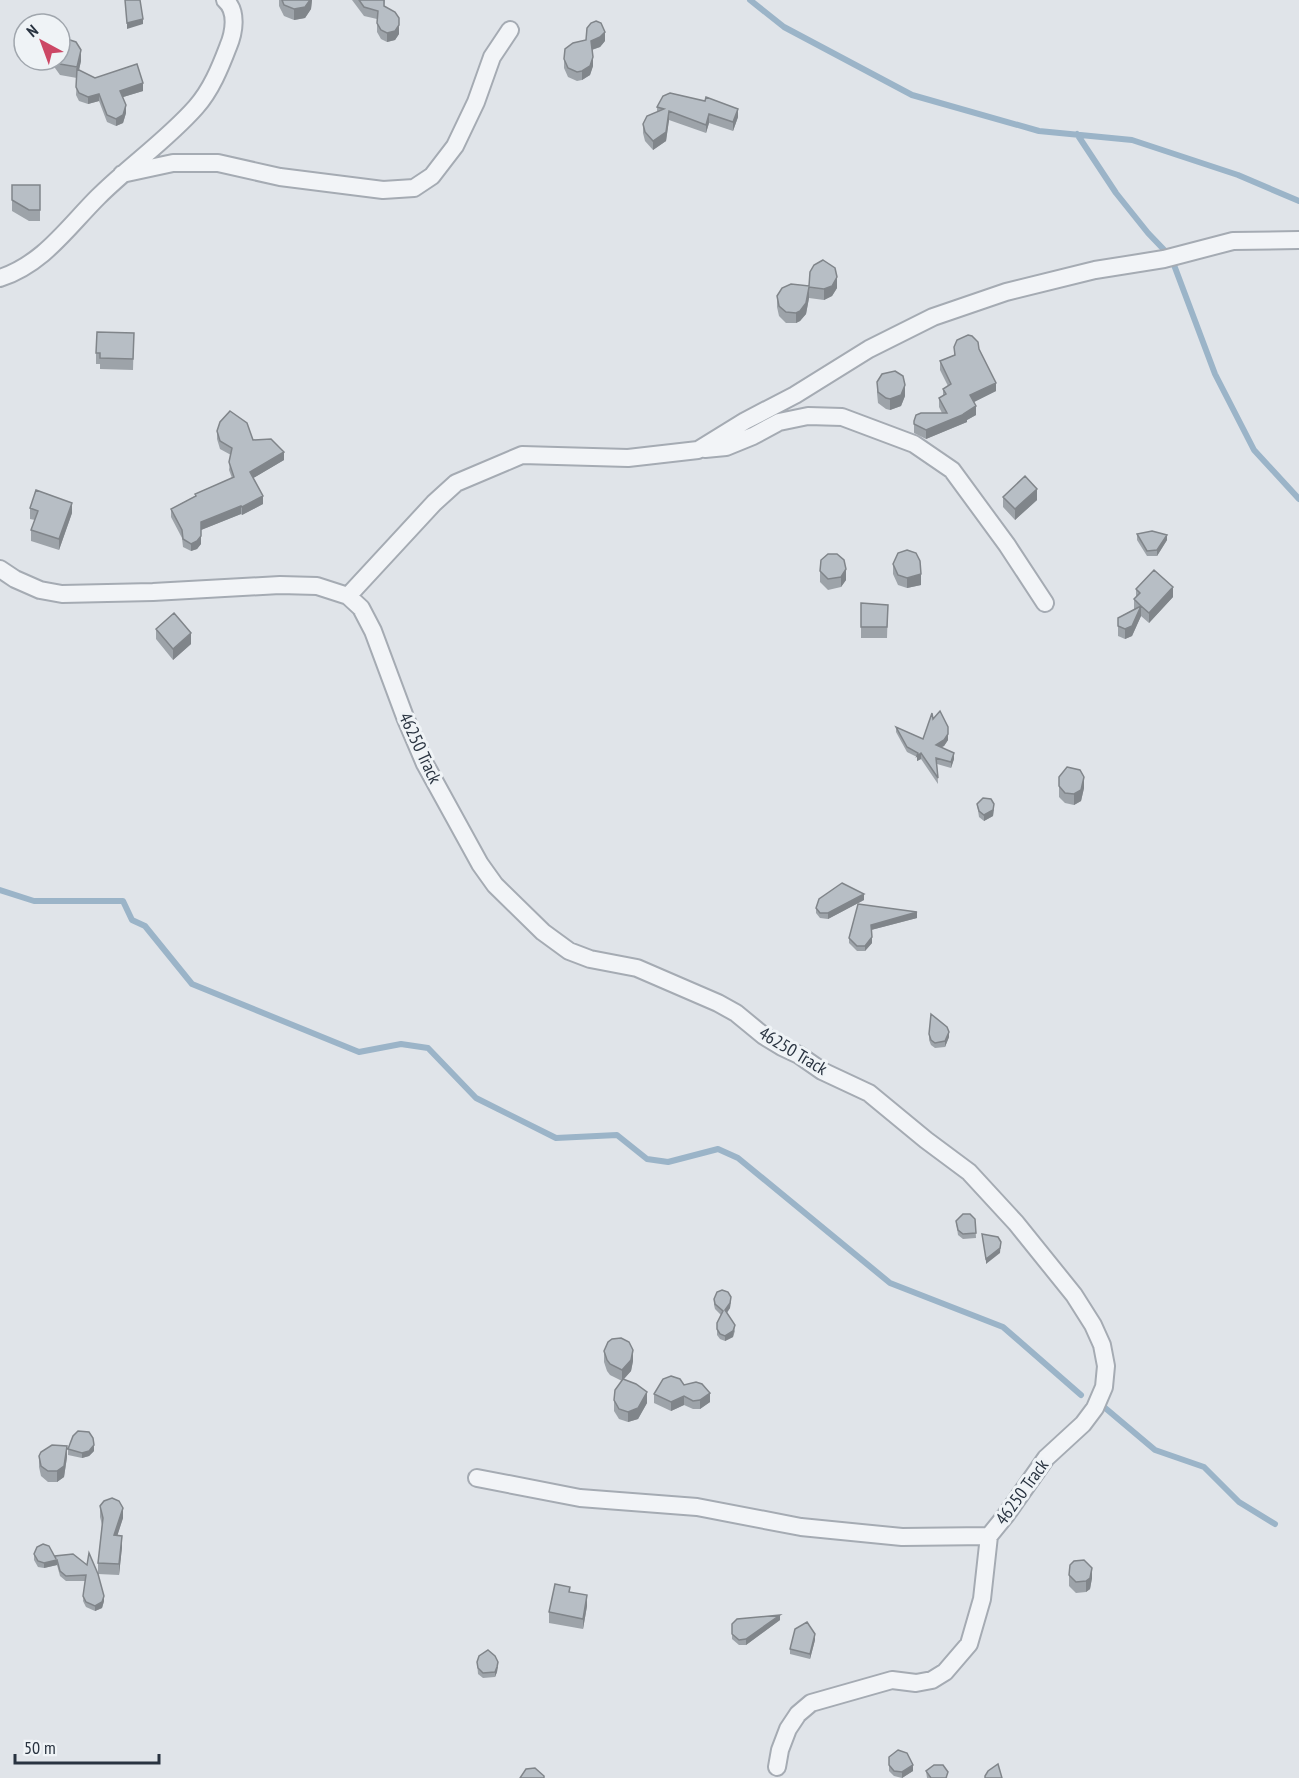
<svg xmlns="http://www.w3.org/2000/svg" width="1299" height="1778" font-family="'PT Sans Narrow',sans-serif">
<rect width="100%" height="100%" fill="#e0e4e9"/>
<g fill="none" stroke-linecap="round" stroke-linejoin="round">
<path stroke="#9bb4c8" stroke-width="6" d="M750,0L784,27L912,95L1039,131L1132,140L1238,175L1299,201
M1077,134L1116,193L1148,233L1171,257L1215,374L1254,450L1299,499
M0,890L34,901H123L132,920L145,926L192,984L359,1052L401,1044L428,1048L476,1098L556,1138L617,1135L647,1159L668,1162L718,1149L738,1158L890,1283L1003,1327L1081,1395
M1104,1407L1155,1450L1204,1467L1239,1502L1275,1524"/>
<g stroke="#a5abb3" stroke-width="20">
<path id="minor" d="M122,174L173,163H218L280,177L383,190L414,188L432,176L455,146L476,102L492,57L510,30
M0,278C43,264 67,228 98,197C129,166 167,140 196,107C211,90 220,68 228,47C234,33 238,11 225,0
M705,449L726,447L753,436L779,422L808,416L842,417L914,444L952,470L1007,545L1045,603
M0,569L15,579L40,590L62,594L153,592L280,585L317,586L348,596L361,608L373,631L405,717L425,764L480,864L495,885L543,932L569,951L590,959L637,968L718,1003L736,1013L764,1036L782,1047L799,1055L822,1071L869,1093L926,1140L969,1172L1016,1223L1074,1295L1093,1325L1102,1345L1106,1366L1104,1387L1095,1408L1083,1424L1046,1458L1006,1515L989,1536L982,1599L969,1644L945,1672L932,1680L916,1683L892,1680L811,1703L798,1714L788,1729L780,1750L777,1767
M348,596L434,503L456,483L522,455L628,458L698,450L745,421L795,395L869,349L933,317L1006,292L1095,270L1164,259L1233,241L1299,240
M477,1478L580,1498L697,1507L801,1527L902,1537L989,1536"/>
</g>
<use href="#minor" stroke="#f2f4f7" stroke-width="16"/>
</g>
<path fill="#9da3a9" d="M279,0H312L311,9L305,18L294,20L284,16L279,6Z
M352,0H385L384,7L399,18V34L395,40L387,42L381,39L377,32V19L364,16Z
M605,41L600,47L592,50L593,66L590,75L582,80L577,81L568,77L564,68V59Z
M55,60L81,61L79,70L95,78L143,91L123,97L126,113L123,123L116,126L107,122L99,101L88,104L79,101L76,95L77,78L60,75L55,68Z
M657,107L738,117L733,131L709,123L706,133L669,120L666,141L653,150L645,141L643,133V124L657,112Z
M12,185H40V221H29L12,211Z
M809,286L837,288L832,296L824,300L809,298L806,314L800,321L796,323H786L779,316L777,307V296Z
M134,333L133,370L100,369V364H96V353Z
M954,347L979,349L996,391L974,402L976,415L967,420V422L926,439L914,433V421L942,413L939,407V398L943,396V389L948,386L940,370V361L954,355Z
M877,382L905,396L901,406L890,410L886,409L878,403L877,393Z
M217,431L253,440L284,460L253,478L263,504L242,515L241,514L201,530V544L197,549L191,551L183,547L182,538L171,517V509L195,496V494L232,478L229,470L231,455L220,449L217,439Z
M1003,497L1037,500L1015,520L1003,507Z
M30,508L72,513L59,550L31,541V530L35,520L30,519Z
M1137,534L1167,540L1157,556H1147L1137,540Z
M893,564L921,585L907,588L898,585L893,574Z
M846,569V580L841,587L828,590L820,582V571Z
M1136,589L1173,597L1149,623L1141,616L1132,636L1125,639L1118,636V618L1134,609V599L1136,597Z
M861,603L888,605L887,638H861Z
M156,629L191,644L173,660L156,639Z
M933,719L948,740L944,746L941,747L954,759L951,768L937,764L938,784L921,759L917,761V757L907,752L896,732V727L923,739Z
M1059,777L1084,788L1081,801L1074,805L1065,803L1059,797Z
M977,804L994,810L993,816L984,821L979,817Z
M864,900L828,919L820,918L816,913V908Z
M858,904L917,918L871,930L872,943L865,951H857L849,943V938Z
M929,1034L949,1037L945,1047L935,1048L931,1045L929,1040Z
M975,1219L976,1238L963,1239L958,1235L956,1221Z
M714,1299L731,1302L730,1308L727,1313L735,1331L733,1337L725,1341L720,1339L717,1335V1323L721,1315L715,1309L714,1305Z
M604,1351L633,1361L631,1371L624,1379L647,1403L638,1419L628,1422L619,1419L614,1411V1400L622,1381L610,1375L607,1371L604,1362Z
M684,1385L710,1402L700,1409H693L684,1405L671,1411L654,1403V1394Z
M68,1449L94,1451L89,1456L82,1458L68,1455Z
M39,1456L67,1457L64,1477L57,1482H48L41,1476L39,1467Z
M100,1506L123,1518L117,1536L122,1547L119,1575L98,1574L104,1601L102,1608L95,1611L86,1607L83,1601L85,1581H66L60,1576L57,1565L44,1568L38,1567L34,1560V1554L55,1558L98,1573V1563L102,1525L100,1517Z
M1069,1575L1092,1578L1090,1589L1086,1592L1076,1593L1069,1586Z
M570,1592L587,1606L583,1629L549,1623V1612Z
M780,1620L746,1645H739L732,1639V1624Z
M815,1640L810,1659L790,1654V1649Z
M477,1662L498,1667L497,1672L495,1677L483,1678L478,1674Z
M889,1757L913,1771L902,1778L894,1776L889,1771Z
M926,1771L948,1778H927Z"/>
<path fill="#80858a" d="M310,0H312L311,9L305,18L294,20V9Z
M143,19V24L127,29V23Z
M399,25V34L395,40L387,42V33Z
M605,32V41L600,47L591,50V41Z
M81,50V61L77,78V67Z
M593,57V66L590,75L582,80V71Z
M143,83V91L120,98V91Z
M99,94V101L88,104V97Z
M126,105V113L123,123L116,126V119Z
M738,109V117L733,131V122Z
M669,111V120L666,141L653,150V141Z
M709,114V123L706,133V125Z
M837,277V288L832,296L824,300V289Z
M809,287V298L806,314L800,321L796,323V313Z
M996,383V391L970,404V395Z
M905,385V396L901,406L890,410V399Z
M976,406V415L967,420V422L926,439V430L965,413Z
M284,452V460L250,480V472Z
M1037,489V500L1015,520V509Z
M263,496V504L242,515V507Z
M72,503V513L59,550V539Z
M241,506V514L201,530V522Z
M1167,535V540L1157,556V550Z
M201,536V544L197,549L191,551V544Z
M846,569V580L841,587V577Z
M921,574V585L907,588V578Z
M1173,587V597L1149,623V613Z
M1141,606V616L1132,636L1125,639V629Z
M191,633V644L173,660V649Z
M948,734V740L944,746L936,750V745Z
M921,753V759L917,761V756Z
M954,753V759L951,768V762Z
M1084,777V788L1081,801L1074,805V794Z
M994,804L993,816L984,821V815Z
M864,894V900L828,919V913Z
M917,912V918L871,930V925Z
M872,937V943L865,951V946Z
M949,1032V1037L945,1047V1041Z
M1001,1242L1000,1253L986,1264V1259Z
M731,1297L730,1308L725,1315V1310Z
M735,1325L733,1337L725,1341V1336Z
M633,1350V1361L631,1371L622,1381V1370Z
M647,1392V1403L638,1419L628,1422V1412Z
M710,1393V1402L700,1409V1400Z
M684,1396V1405L671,1411V1402Z
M94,1445V1451L89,1456L82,1458V1453Z
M67,1446V1457L64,1477L57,1482V1471Z
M123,1508V1518L114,1546V1535Z
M122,1536V1547L119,1575V1564Z
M57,1560V1565L44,1568V1563Z
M1092,1568V1578L1090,1589L1086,1592V1581Z
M587,1595V1606L583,1629V1619Z
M104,1596V1601L102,1608L95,1611V1606Z
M780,1615V1620L746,1645V1639Z
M815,1634V1640L810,1659V1654Z
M498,1662L497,1672L495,1677V1672Z
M913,1765V1771L902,1778V1772Z"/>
<path fill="#b7bec5" stroke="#80858a" stroke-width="1.5" d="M125,0H140L143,19L127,23Z
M282,0H310L305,7L294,9L284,5Z
M359,0H384V6L395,12L399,18V25L395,31L387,33L381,30L377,23L378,11L364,7Z
M596,21L601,23L605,32L600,37L591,41L593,57L590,66L582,71L577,72L568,68L564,59L565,49L573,43L586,40L587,28L591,23Z
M67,39L76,42L81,50L77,67L60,64L57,60H60V44Z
M137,64L143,83L120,91L126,105L123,115L116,119L107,115L99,94L88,97L79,93L76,87L77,69L95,78Z
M670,93L705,101L706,97L738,109L733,122L709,114L706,125L669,111L666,132L653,141L645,132L643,124L647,116L664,109L657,107L663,96Z
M12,185H40V210H29L12,200Z
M823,260L835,268L837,277L832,286L824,289L809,287L806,303L800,311L796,313L786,312L779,306L777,296L782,288L791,284L809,286L810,272L814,265Z
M97,332L134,333L133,359L100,358V353H96Z
M968,335L972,336L978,342L979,349L996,383L970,395L976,406L965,413H967L926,430L914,424V421L916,415L921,413H947L939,398L946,394L943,389L951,384L940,361L955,355L954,347L957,340Z
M895,371L903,376L905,385L901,395L890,399L886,398L878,392L877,382L882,374Z
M230,411L247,423L253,440L271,439L284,452L250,472L263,496L242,507L241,506L201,522V536L197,541L191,544L183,539L182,530L171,509L196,496L195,494L234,477L229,462L232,448L220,441L217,431L220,422Z
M1025,476L1037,489L1015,509L1003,497Z
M36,490L72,503L59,539L31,530L38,511L30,508Z
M1152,531L1167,535L1157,550L1147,551L1137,534Z
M907,550L916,553L920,561L921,574L907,578L898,575L893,564L898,553Z
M828,554H837L844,560L846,569L841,577L828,579L820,571L821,560Z
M1154,570L1173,587L1149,613L1141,606L1132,626L1125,629L1118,626V618L1141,606L1134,599L1140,593L1136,589Z
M861,603L888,605L887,627H861Z
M174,613L191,633L173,649L156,629Z
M940,711L948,727V734L944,740L936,745L954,753L951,762L936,758L938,778L921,753L917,756L918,753L907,747L896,727L923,739L932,713L933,719Z
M1067,767L1080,770L1084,777L1081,790L1074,794L1065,793L1059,786V777Z
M983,798L991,799L994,804L993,810L984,815L979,811L977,804Z
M842,883L864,894L828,913H820L816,908L819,899Z
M858,904L917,912L871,925L872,937L865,946H857L849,938Z
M931,1014L947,1027L949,1032L945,1041L935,1043L931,1040L929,1034Z
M963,1214H970L975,1219L976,1233L963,1234L958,1230L956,1221Z
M982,1234L998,1237L1001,1242L1000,1248L986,1259Z
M722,1290L728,1292L731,1297L730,1303L725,1310L735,1325L733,1331L725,1336L720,1334L717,1329V1323L723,1311L715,1304L714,1299L717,1292Z
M621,1338L629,1342L633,1350L631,1360L622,1370L610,1364L607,1360L604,1351L608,1342L612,1339Z
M671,1376L680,1379L684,1385L696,1382L702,1384L710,1393L700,1400L693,1401L684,1396L671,1402L654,1394L663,1379Z
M623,1379L636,1384L647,1392L638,1408L628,1412L619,1409L614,1400L615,1390Z
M78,1431L89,1432L93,1438L94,1445L89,1451L82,1453L68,1449L73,1436Z
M52,1445L67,1446L64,1466L57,1471H48L41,1466L39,1456L41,1452Z
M112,1498L119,1501L123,1508L114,1535L122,1536L119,1564L98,1563L103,1518L100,1506L104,1501Z
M43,1544L49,1546L56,1559L55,1556L73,1554L87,1565L89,1553L98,1574L104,1596L102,1602L95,1606L86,1602L83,1596L86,1575L66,1576L60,1571L57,1560L44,1563L38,1561L34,1554L37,1547Z
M1084,1560L1092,1568L1090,1578L1086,1581L1076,1582L1069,1575L1070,1565L1074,1561Z
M555,1584L570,1587L569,1592L587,1595L583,1619L549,1612Z
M780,1615L746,1639L739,1640L732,1634V1624L737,1619Z
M807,1622L815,1634L810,1654L790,1649L795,1629Z
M488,1650L495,1656L498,1662L497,1667L495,1672L483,1673L478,1668L477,1662L479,1656Z
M898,1750L907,1753L913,1765L902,1772L894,1771L889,1765V1757Z
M998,1764L1002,1778H985V1776L988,1771Z
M934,1765H943L948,1772L946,1778H931L926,1771Z
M535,1768L544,1776V1778H520L526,1769Z"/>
<g text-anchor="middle" stroke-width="6" stroke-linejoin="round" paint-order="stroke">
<g font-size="18" fill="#293340" stroke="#eff3f6">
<text transform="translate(420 748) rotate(65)" y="6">46250 Track</text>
<text transform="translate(793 1051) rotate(31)" y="6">46250 Track</text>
<text transform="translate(1022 1492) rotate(-54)" y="6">46250 Track</text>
</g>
</g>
<g transform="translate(42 42) rotate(319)"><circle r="28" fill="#eff3f6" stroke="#a0a6ad" stroke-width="1.5"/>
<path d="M0-4.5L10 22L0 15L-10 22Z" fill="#cc4765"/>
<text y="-9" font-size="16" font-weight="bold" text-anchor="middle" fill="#293340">N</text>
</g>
<path d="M15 1754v9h144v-9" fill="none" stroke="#293340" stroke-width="3"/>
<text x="24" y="1754" font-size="18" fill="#293340" stroke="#eff3f6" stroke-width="4.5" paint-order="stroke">50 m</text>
</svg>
